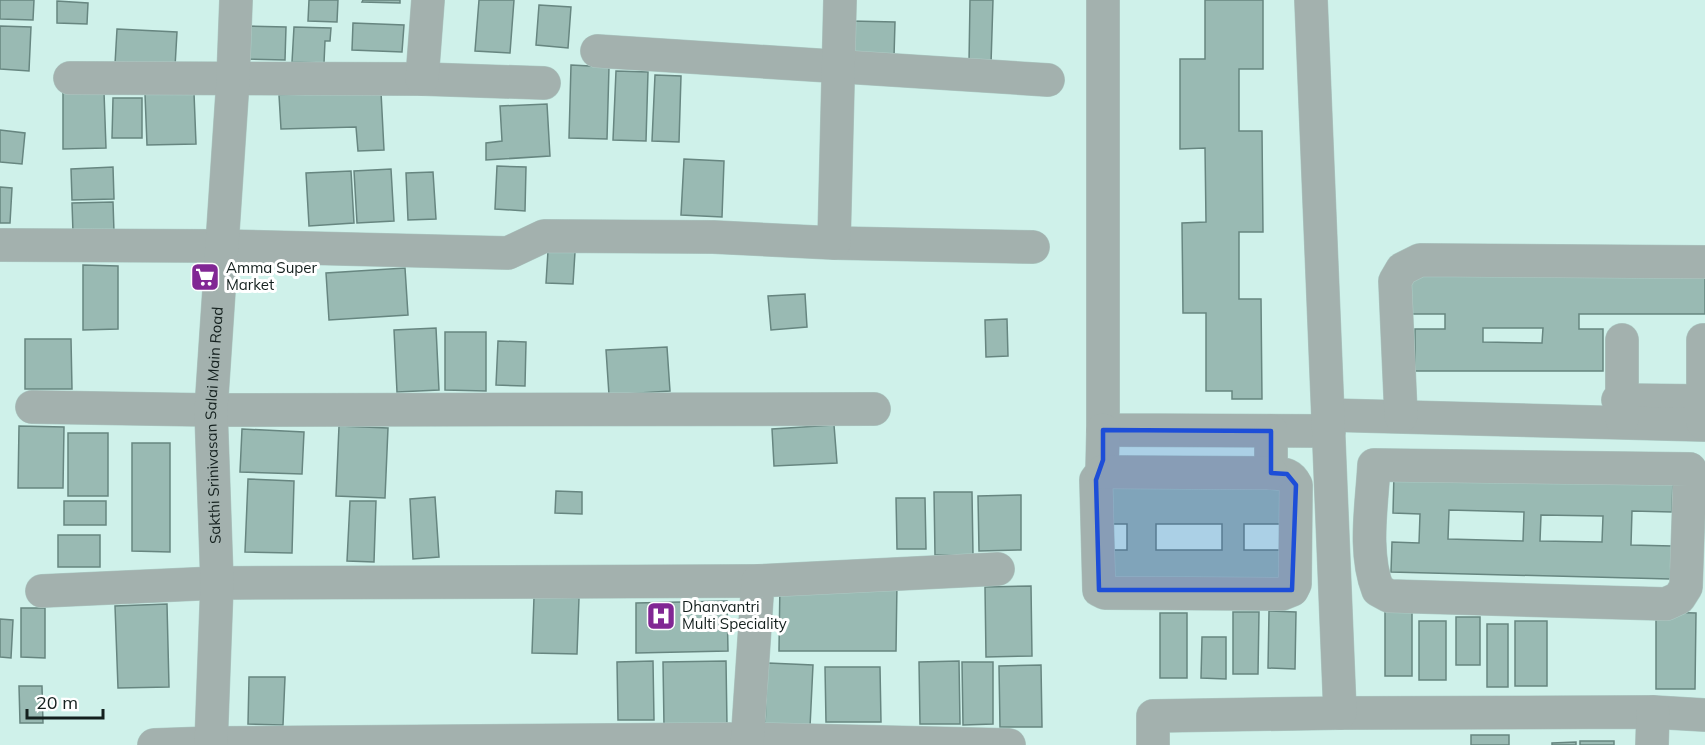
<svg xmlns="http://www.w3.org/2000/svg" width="1705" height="745" font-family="Mulish,sans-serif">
<rect width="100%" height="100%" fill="#cff1ea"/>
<path fill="#99bab3" stroke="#678680" stroke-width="1.5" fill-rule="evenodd" d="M0,0H34L33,20L0,19Z
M309,0H338L337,22L308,21Z
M363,0H400V3L362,2Z
M479,0H514L510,53L475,51Z
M970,0H993L991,64L969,63Z
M1205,0H1263V69H1239V131H1262L1263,232H1239V299H1261L1262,399H1232V391H1206V313H1183L1182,223L1206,222L1205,148L1180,149V59H1205Z
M57,1L88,3L87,24L57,23Z
M539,5L571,7L568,48L536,45Z
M851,21L895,22L894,57L850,56Z
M353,23L404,25L402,52L352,50Z
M0,26L31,27L29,71L0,69Z
M247,26L286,27L285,60L246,59Z
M294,27L331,28L330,41H325L324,63L292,62Z
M117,29L177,32L175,67L115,64Z
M571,65L609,67L607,139L569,138Z
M616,71L648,72L646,141L613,140Z
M655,75L681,76L679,142L652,141Z
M104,92L106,148L63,149V93Z
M381,92L384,150L358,151L356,127L281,129L279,95Z
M194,93L196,144L147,145L145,94Z
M113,98H142V138H112Z
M547,104L550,156L486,160V143L502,141L500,106Z
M0,130L25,133L22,164L0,162Z
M684,159L724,161L722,217L681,215Z
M497,166L526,167L525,211L495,209Z
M113,167L114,199L72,200L71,169Z
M391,169L394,221L357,223L354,171Z
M351,171L354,223L309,226L306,173Z
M433,172L436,219L408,220L406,173Z
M0,187L12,188L10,223H0Z
M113,202L114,232L73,233L72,203Z
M548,251L575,252L573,284L546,283Z
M83,265L118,266V329L83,330Z
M405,268L408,315L329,320L326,273Z
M1411,271H1705V314H1579V329H1603V371H1415V329H1445V314H1411ZM1483,328H1543L1542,343L1483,342Z
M805,294L807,327L771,330L768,296Z
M1007,319L1008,356L986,357L985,320Z
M436,328L439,390L397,392L394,330Z
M445,332H486V391L445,390Z
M25,339H71L72,389H25Z
M498,341L526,342L525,386L496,385Z
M667,347L670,391L609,395L606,350Z
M834,425L837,463L774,466L772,429Z
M19,426L64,427L63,488H18Z
M339,426L388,428L385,498L336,496Z
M242,429L304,432L302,474L240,472Z
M68,433H108V496H68Z
M132,443H170V552L132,551Z
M1394,473L1673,480L1672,512L1632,511L1631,545L1672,546L1670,579L1391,572L1392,542L1419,543L1420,514L1393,513ZM1449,510L1524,512L1523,541L1448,539ZM1541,515L1603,516L1602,542L1540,541Z
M248,479L294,481L292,553L245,552Z
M1102,485H1281V524H1244V550H1281V586L1102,587V550H1127V524H1102ZM1156,524H1222V550H1156Z
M556,491L582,492V514L555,513Z
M934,492H972L973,555H935Z
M1021,495V550L979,551L978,496Z
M435,497L439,557L413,559L410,499Z
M896,498H925L926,549H897Z
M64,501H106V525H64Z
M350,501H376L374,562L347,561Z
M58,535H100V567H58Z
M780,581L897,582L896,651H779Z
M1031,586L1032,656L986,657L985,587Z
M534,597L579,598L577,654L532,653Z
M727,601L728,651L636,653V603Z
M167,604L169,687L118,688L115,606Z
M21,608H45V658L21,657Z
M1385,608H1412V676H1385Z
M1269,611L1296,612L1295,669L1268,668Z
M1233,612H1259L1258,674H1233Z
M1656,612L1696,613L1695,689H1656Z
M1160,613H1187V678H1160Z
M1456,617H1480V665H1456Z
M0,619L13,620L11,658L0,657Z
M1419,621H1446V680H1419Z
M1515,621H1547V686H1515Z
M1487,624H1508V687H1487Z
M1202,637H1226V679L1201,678Z
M653,661L654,720H618L617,662Z
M726,661L727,725L664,726L663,662Z
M959,661L960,724H920L919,662Z
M962,662H993V724L963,725Z
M768,663L813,665L810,727L765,725Z
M1041,665L1042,727H1000L999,666Z
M825,667H880L881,722H826Z
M249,677H285L283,725L248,724Z
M19,686H42L43,723H20Z
M1471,735H1509V745H1471Z
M1580,741H1614V745H1580Z
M1576,742V745H1552V743Z"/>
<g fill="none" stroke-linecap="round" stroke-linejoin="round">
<g stroke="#adcbc5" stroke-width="34">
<g id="minor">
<path d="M1103,0V430L1329,431"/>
<path d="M597,51L1048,80"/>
<path d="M70,78L422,79L544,83"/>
<path d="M422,79L428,0"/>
<path d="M834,243L1033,247"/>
<path d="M0,245L221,246L508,253L544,236L713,237L834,243L840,0"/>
<path d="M1618,400L1705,401"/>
<path d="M32,407L211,410L874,409"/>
<path d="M1328,415L1705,425"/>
<path d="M1401,416L1395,281L1402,269L1420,260L1705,262"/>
<path d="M1622,420V340"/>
<path d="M1703,423V340"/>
<path d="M1103,430L1102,472L1096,480L1099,590L1105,593L1282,594L1292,590L1295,584L1296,485C1290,473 1283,474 1271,473V431"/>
<path d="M1374,465L1690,469L1686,587L1679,598L1666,604L1389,596L1378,590C1363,552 1372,504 1374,465Z"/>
<path d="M1102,472L1271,473"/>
<path d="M42,591L217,583L758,581"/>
<path d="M1340,713L1653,712L1705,715"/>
<path d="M154,745L211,743L748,739L1009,745"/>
<path id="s1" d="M211,745L217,583L211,410L233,80L236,0"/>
<path d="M747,745L758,581L998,569"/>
<path d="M1153,745V716L1340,713L1311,0"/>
<path d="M1652,745L1653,712"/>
</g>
</g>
<use href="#minor" stroke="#a3b1ae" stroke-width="33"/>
</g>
<path fill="#1d4ed8" fill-opacity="0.2" stroke="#1d4ed8" stroke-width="4.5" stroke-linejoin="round" d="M1103,430L1271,431V473L1287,474L1296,485L1292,590H1099L1096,480L1103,460Z"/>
<defs>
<g id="supermarket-square" transform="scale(1.5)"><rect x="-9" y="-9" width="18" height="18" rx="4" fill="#812794" stroke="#fff"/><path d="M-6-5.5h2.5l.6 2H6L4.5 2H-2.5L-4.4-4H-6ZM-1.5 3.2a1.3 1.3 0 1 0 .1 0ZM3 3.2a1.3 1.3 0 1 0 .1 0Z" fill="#fff"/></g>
<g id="hospital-square" transform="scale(1.5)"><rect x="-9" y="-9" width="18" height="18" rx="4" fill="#812794" stroke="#fff"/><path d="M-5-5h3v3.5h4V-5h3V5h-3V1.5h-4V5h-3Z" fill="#fff"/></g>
</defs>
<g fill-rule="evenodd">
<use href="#supermarket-square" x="205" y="277"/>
<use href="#hospital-square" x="661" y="616"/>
</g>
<g text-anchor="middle" stroke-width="6" stroke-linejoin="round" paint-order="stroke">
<g font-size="15" fill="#14201e" stroke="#fff" text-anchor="start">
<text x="226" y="273">Amma Super<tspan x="226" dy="17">Market</tspan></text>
<text x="682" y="612">Dhanvantri<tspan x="682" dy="17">Multi Speciality</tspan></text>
</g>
<g font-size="15" fill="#14201e" stroke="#fff">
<text dy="5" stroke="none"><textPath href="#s1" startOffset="320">Sakthi Srinivasan Salai Main Road</textPath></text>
</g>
</g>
<path d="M27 709v9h76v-9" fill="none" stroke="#14201e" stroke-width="3"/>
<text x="36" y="709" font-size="18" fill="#14201e" stroke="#ffffff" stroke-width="4.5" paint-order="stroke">20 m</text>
</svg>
